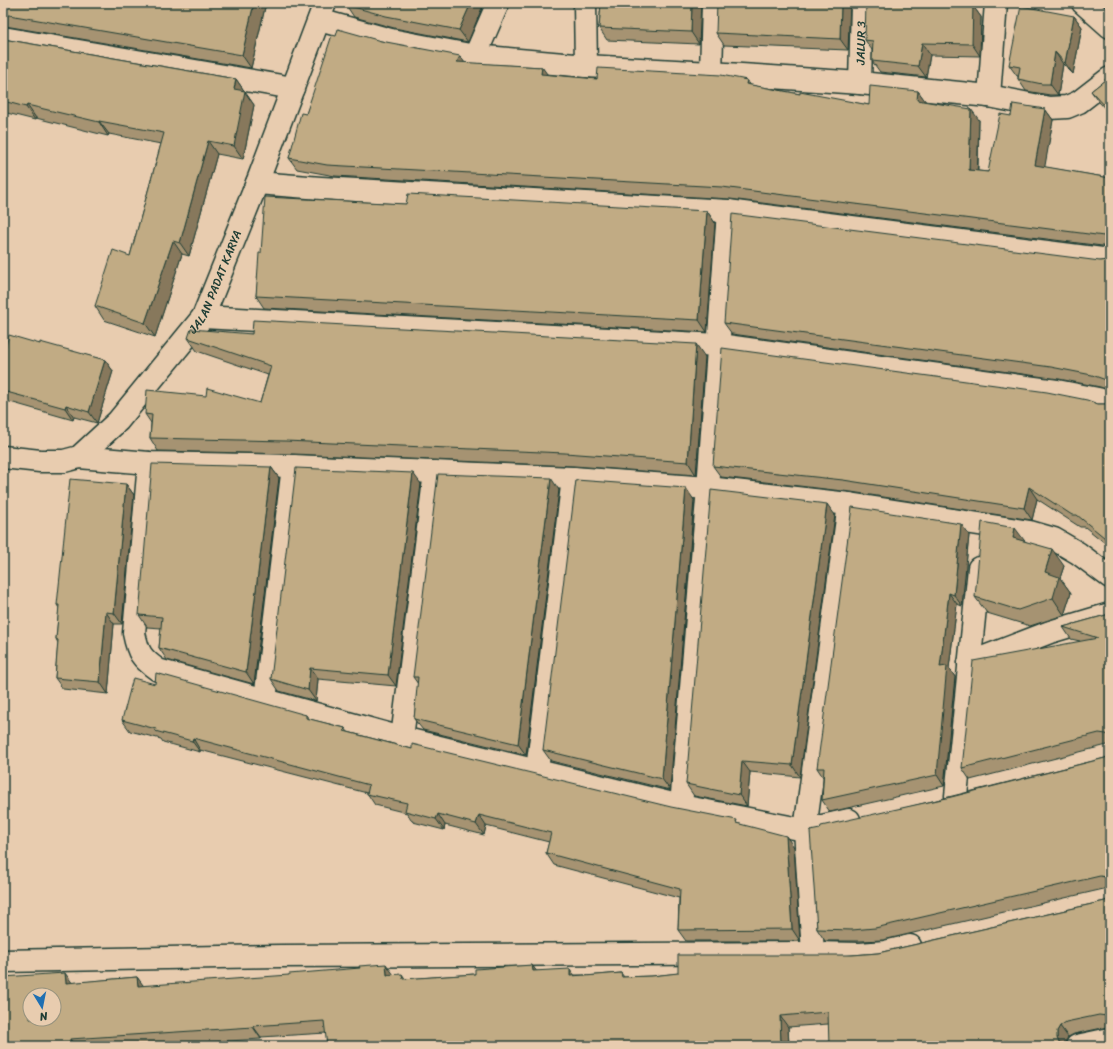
<svg xmlns="http://www.w3.org/2000/svg" width="1113" height="1049" font-family="Sriracha,sans-serif">
<rect width="100%" height="100%" fill="#e8ccaf"/>
<filter id="ink" filterUnits="userSpaceOnUse"><feTurbulence type="fractalNoise" baseFrequency=".025" numOctaves="2"/><feDisplacementMap in="SourceGraphic" scale="8" xChannelSelector="R" yChannelSelector="G"/><feConvolveMatrix kernelMatrix="1 2 1 2 8 2 1 2 1" color-interpolation-filters="sRGB"/></filter>
<g filter="url(#ink)">
<g fill="none" stroke-linecap="round" stroke-linejoin="round">
<g stroke="#1f3d34" stroke-width="25">
<g id="minor">
<path d="M585,3L586,66"/>
<path d="M1083,3L1110,27"/>
<path d="M319,20L391,40L475,56L586,66L711,73L860,83L989,96L1049,108L1067,107L1079,102L1110,78"/>
<path d="M3,38L293,88"/>
<path d="M475,56L498,3"/>
<path d="M711,73L713,3"/>
<path id="s1" d="M860,83L862,3"/>
<path d="M989,96L996,3"/>
<path d="M257,183L321,188L728,211L1110,260"/>
<path d="M203,317L719,345L1057,391L1098,399L1110,403"/>
<path id="s2" d="M3,457L40,461H64L79,457L118,421L203,317L257,183L325,3"/>
<path d="M79,457L149,463L293,466L573,478L708,488L849,504L1030,532L1054,539L1078,553L1110,577"/>
<path d="M149,463L134,633C138,653 141,658 158,670L402,738L681,806L805,830L849,820"/>
<path d="M969,663L1050,632L1110,614"/>
<path d="M265,700L293,466"/>
<path d="M402,738L435,472"/>
<path d="M537,770L573,478"/>
<path d="M956,796L979,568"/>
<path d="M681,806L708,488L728,211"/>
<path d="M813,953L805,830L849,504"/>
<path d="M3,961L281,956L813,953L860,954L885,952L910,946"/>
<path d="M1077,1046L1110,1039"/>
</g>
</g>
<use href="#minor" stroke="#e8ccaf" stroke-width="22"/>
</g>
<path fill="#a69372" stroke="#1f3d34" d="M3,3H266L251,68L5,26H3Z
M346,3H484L468,42L394,28L354,17L346,5Z
M601,3H701L699,44L607,40L599,28Z
M850,3L848,50L724,45L716,33Z
M1102,3H1110V10Z
M973,6L981,17L980,56L930,55L926,77L880,72L872,61V50L865,40Z
M1074,16L1082,27L1073,74L1063,64L1058,95H1050L1026,91L1018,79V76H1017L1009,65Z
M336,36L381,41L464,63L542,67L547,75L597,79L747,80L750,85L800,94L869,105L918,91L925,101L979,120L978,171L988,172L1011,116L1045,109L1053,120L1044,167L1110,178V247L730,199L335,176L297,169L289,158Z
M3,39L236,79L254,105L243,159L217,154L189,256L182,254L155,337L104,320L95,306L130,256L161,144L109,134L108,136L36,118L35,120L3,112Z
M1110,76V114L1099,102L1091,91Z
M406,204L707,211L715,223L707,332L264,308L256,296L261,253Z
M1110,258V390L1100,387L1059,379L732,334L724,323L1107,260Z
M252,334L705,357L696,475L574,466L293,454L158,451L150,438L151,423L145,414L260,403L268,375L197,351L188,338Z
M40,344L105,360L113,371L97,423L74,417L73,420L3,400V356Z
M1110,401V547L1085,527H1080L1037,499L1032,520L851,492L721,477L713,466L1098,404H1105Z
M271,467L279,478L254,684L167,660L159,648L161,628L147,627L139,615Z
M126,484L134,495L122,624H114L108,694L63,689L55,678L58,643L56,639L59,608L57,605Z
M421,484L396,686L318,679L316,701L279,691L271,679Z
M559,490L526,755L423,730L414,719L418,684L413,677Z
M694,500L670,790L551,761L543,750Z
M835,515L800,777L750,772L747,806L694,796L686,784Z
M961,524L969,535L962,606L957,604L949,668L955,677L944,786L830,812L822,800L823,777L817,768Z
M1025,541L1064,566L1060,578L1071,593L1064,615L1030,626L987,613L975,597Z
M1110,611V745H1107L970,780L962,768L1080,641L1071,639L1063,627L1106,615Z
M306,715L309,719L345,728L348,732L412,749L740,824L794,847L800,941H686L678,930L679,898L554,865L546,853L549,842L486,826L484,835L445,825L444,830L413,822L407,813L375,805L367,793L200,750V752L163,742L161,739L130,731L122,720Z
M1110,755V888H1108L883,940L860,941H825L817,929L820,829L1105,758Z
M1110,898V1027H1107L1074,1034L1068,1037L1065,1043V1045L828,1024L788,1027L789,1046H327L326,1033L261,1037V1039L148,1046H3L72,983L137,977L143,986L394,975L406,979L475,974L532,965L536,971L575,975H585L586,976L621,973L624,977L652,976L852,955L878,953L1105,901Z"/>
<path fill="#87785c" stroke="#1f3d34" d="M254,3H266L251,68L242,55Z
M471,3H484L468,42L459,30Z
M692,3H701L699,44L691,32Z
M841,3H850L848,50L840,39Z
M965,3H974L973,6L981,17L980,56L972,44Z
M1074,16L1082,27L1073,74L1065,63Z
M922,43L930,55L926,77L918,66Z
M1055,52L1063,64L1058,95L1050,84Z
M460,56L468,67L457,62Z
M542,67L550,78L541,74Z
M236,79L254,105L243,159L234,146V89Z
M747,80L755,92L746,84Z
M918,91L926,102L917,100Z
M27,105L36,118L35,120L26,107Z
M971,109L979,120L977,182L969,170Z
M1045,109L1053,120L1043,177L1035,165Z
M99,121L109,134L108,136L99,122Z
M208,141L217,154L189,256L180,243Z
M707,211L715,223L707,332L699,320Z
M173,241L182,254L155,337L145,323Z
M696,344L705,357L696,475L688,462Z
M105,360L113,371L97,423L89,412Z
M66,405L74,417L73,420L65,408Z
M271,467L279,478L254,684L246,672Z
M413,473L421,484L396,686L388,675Z
M551,478L559,490L526,755L518,744Z
M126,484L134,495L122,624L114,613Z
M1029,487L1037,499L1032,520L1024,508Z
M686,488L694,500L670,790L662,779Z
M827,504L835,515L800,777L792,765Z
M961,524L969,535L962,606L954,595Z
M1015,528L1027,544L1013,538Z
M1052,549L1064,566L1060,578L1071,593L1064,615L1053,598L1045,572Z
M949,593L957,604L949,668L955,677L944,786L937,775L940,667Z
M106,612L114,624L108,694L100,682Z
M310,668L318,679L316,701L308,690Z
M193,738L200,750V752L192,741Z
M742,761L750,772L747,806L739,795Z
M438,814L445,825L444,830L436,819Z
M479,815L486,826L484,835L476,824Z
M786,836L794,847L800,941L792,929Z
M386,964L394,975H387Z
M532,965L540,976L533,971Z
M570,969L578,980L570,976Z
M65,973L73,984L66,983Z
M402,974L410,986L403,979Z
M137,977L146,989L138,986Z
M780,1016L788,1027L789,1046H781Z
M253,1026L261,1037V1039L253,1027Z
M1060,1026L1068,1037L1065,1043V1046L1059,1043L1057,1038V1031Z
M70,1039L75,1046H70Z"/>
<path fill="#c1ab84" stroke="#1f3d34" fill-rule="evenodd" d="M3,3H254L242,55L3,14Z
M346,3H471L459,30L386,16L346,5Z
M601,3H692L691,32L599,28Z
M717,3H841L840,39L716,33Z
M866,3H965V5H973L972,44L922,43L918,66L872,61L873,41L865,40Z
M1107,3H1110V6Z
M1021,6L1074,16L1065,63L1055,52L1050,84H1042L1018,79L1020,67L1009,65Z
M338,29L381,41L460,56L457,62L542,67L541,74L597,79L598,68L721,75L747,80L746,84L800,94V92L869,105L870,86L918,91L917,100L971,109L969,170L988,172L1000,114L1011,116L1013,104L1045,109L1035,165L1110,178V239L1104,236L722,187L327,165L289,158L301,113L306,114L332,35L336,36Z
M3,39L236,79L234,89L245,91L234,146L208,141L180,243L173,241L145,323L95,306L113,250L130,256L164,133L99,121V122L27,105L26,107L3,101Z
M1110,76V111L1091,91Z
M408,194L707,211L699,320L256,296L259,253H261L265,197L406,204Z
M732,214L1100,261L1107,260L1110,258V371L1108,381L1110,378V383L1106,380L1092,375L1051,367L724,323Z
M253,320L696,344L688,462L565,453L285,441L150,438L152,415L145,414L147,390L206,396L207,388L260,403L271,366L188,338L191,329L252,334Z
M9,335L40,344V342L105,360L89,412L66,405L65,408L3,391V356Z
M722,348L1047,392L1087,400L1098,404H1105L1110,401V542L1077,515H1072L1029,487L1024,508L843,480L713,466Z
M152,464L271,467L246,672L159,648L162,617L139,615Z
M296,468L413,473L388,675L310,668L308,690L271,679Z
M438,474L551,478L518,744L414,719L418,677H413Z
M70,479L126,484L114,613L106,612L100,682L55,678L58,640L56,639L59,605H57Z
M576,480L686,488L662,779L543,750Z
M711,490L827,504L792,765L742,761L739,795L686,784Z
M852,507L961,524L954,595L949,593L940,667L947,666L937,775L822,800L824,768H817Z
M982,522L1015,528L1013,538L1052,549L1045,572L1059,577L1053,598L1018,610L975,597Z
M1110,611V736L1106,734L1099,733L962,768L973,661L1098,638L1063,627L1106,615Z
M156,673L306,715V718L345,728L344,731L412,749V744L671,807L737,820L736,823L786,836L792,929L678,930L680,889L546,853L551,833L479,815L476,824L438,814L436,819L405,811L407,803L367,794L369,785L193,738L192,741L155,731L156,729L122,720L133,678L155,684Z
M1110,755V879L1105,877L1100,876L875,928L852,930L817,929L810,831L820,829L821,826L951,797L1105,758Z
M1110,898V1016H1107L1099,1015L1066,1022L1060,1026L1057,1031V1038L1059,1043L1066,1046H829L828,1012L780,1016L781,1046H327L324,1021L253,1026V1027L70,1039V1046H3V977L65,973L66,983L137,977L138,986L289,975V974L360,968L359,966L386,964L387,975L402,974L403,979L475,974V969L532,965L533,971L570,969V976L585,975V976L621,973L622,977L652,976L678,973V955H852L878,953L1105,901ZM30,995H54V1019H30Z"/>
</g>
<g text-anchor="middle" stroke-width="4" stroke-linejoin="round" paint-order="stroke">
<g font-size="12" fill="#1f3d34" stroke="#e8ccaf">
<text dy="4" stroke="none"><textPath href="#s1" startOffset="40">JALUR 3</textPath></text>
<text dy="4" stroke="none"><textPath href="#s2" startOffset="301">JALAN PADAT KARYA</textPath></text>
</g>
</g>
<rect width="1113" height="1049" fill="none" stroke="#e8ccaf" stroke-width="16"/>
<rect x="8" y="8" width="1097" height="1033" fill="none" stroke="#1f3d34" stroke-width="1.5" filter="url(#ink)"/>
<g transform="translate(42 1007) rotate(170)"><circle r="19" fill="#e8ccaf" stroke="#98937e"/>
<path d="M0-3L7 15L0 10L-7 15Z" fill="#1f6fb2"/>
<text y="-6" font-size="11" font-weight="bold" text-anchor="middle" fill="#1f3d34">N</text>
</g>
</svg>
